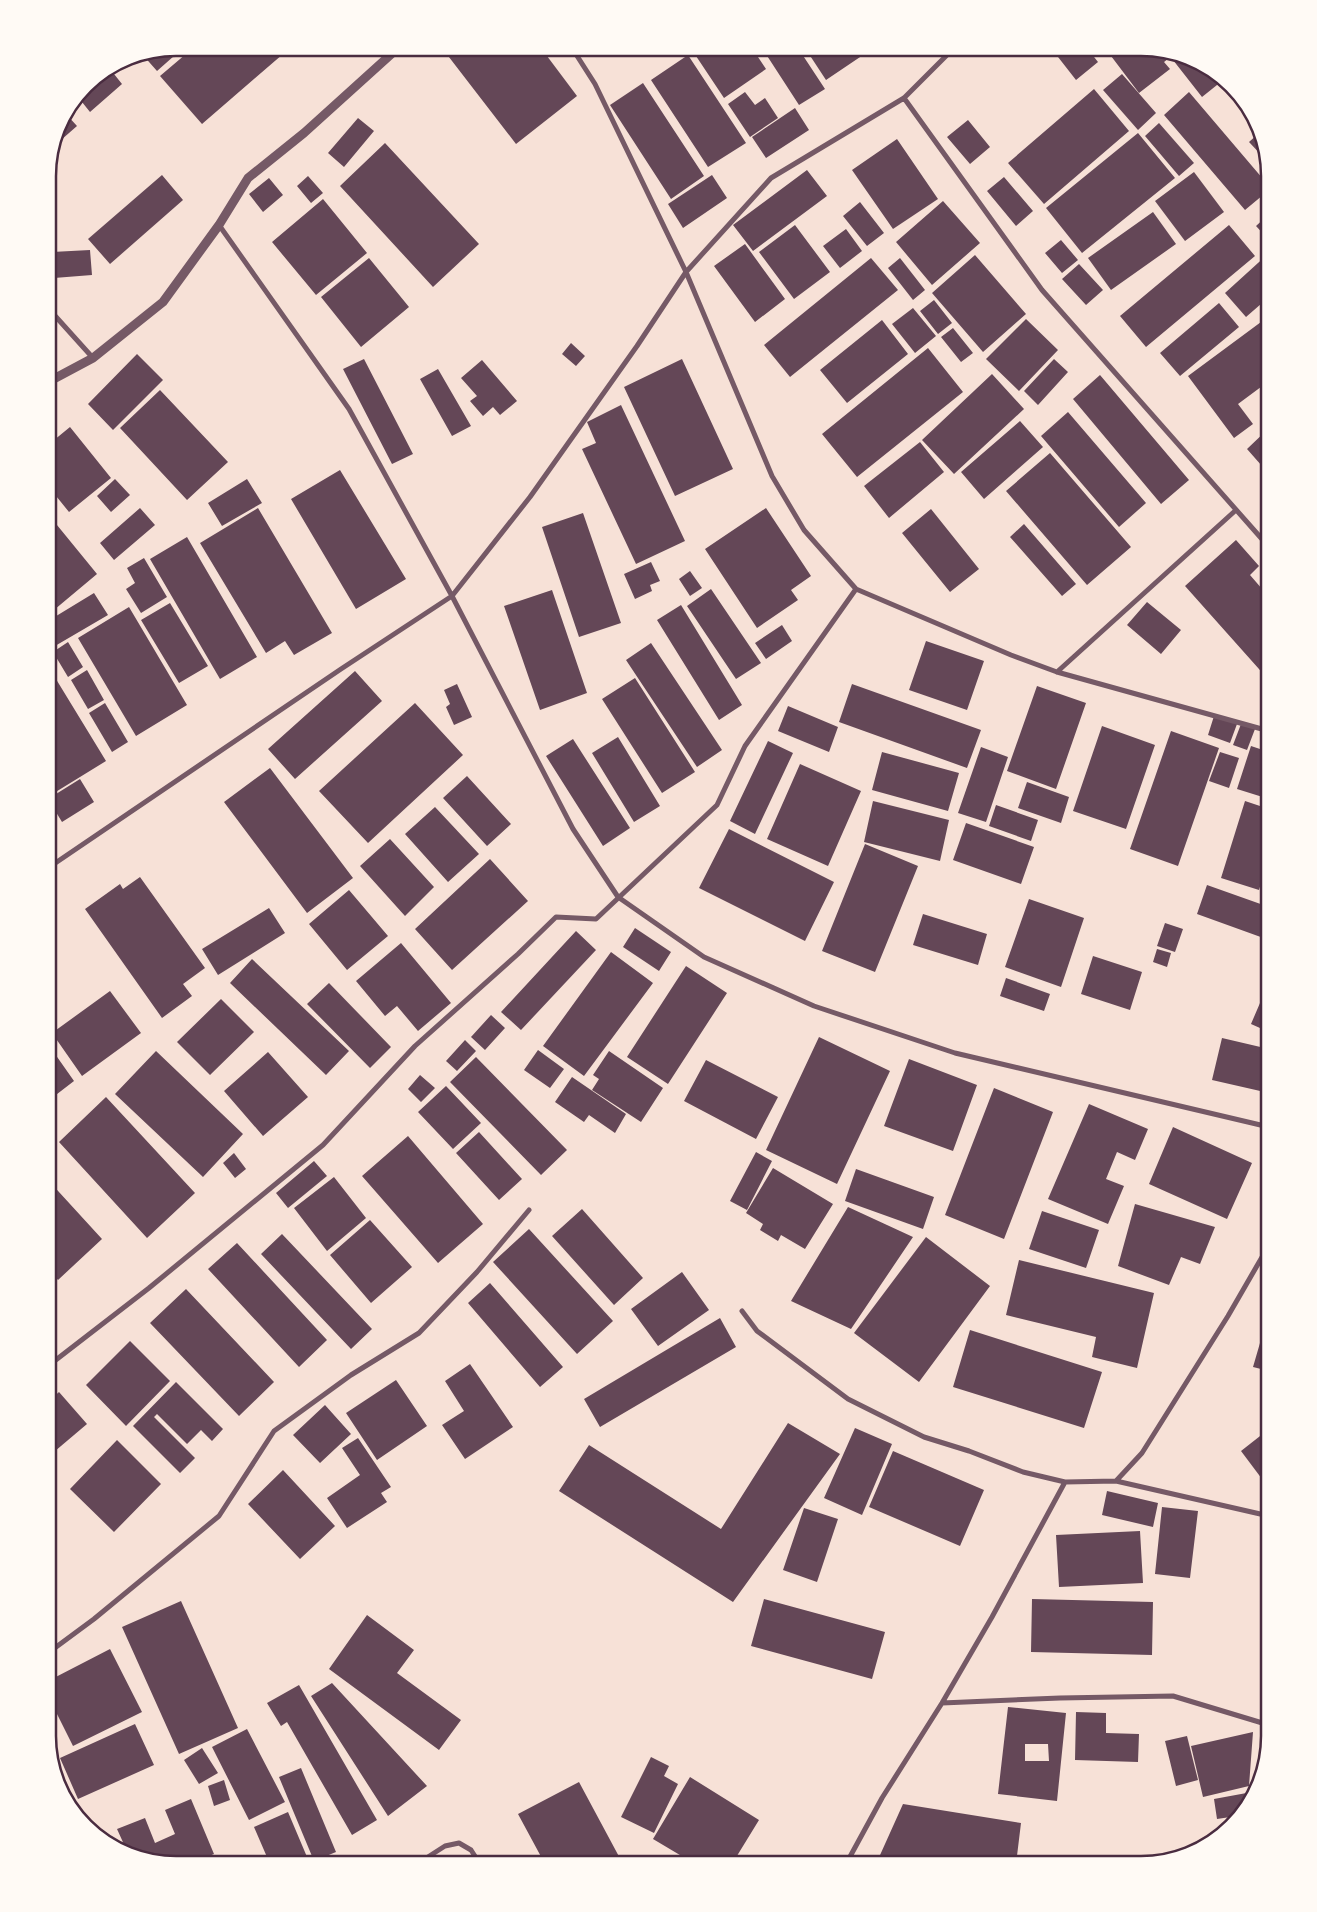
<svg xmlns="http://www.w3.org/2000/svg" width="1317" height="1912" font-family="Cabin,sans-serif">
<rect width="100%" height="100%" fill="#f7e1d7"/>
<path fill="#644757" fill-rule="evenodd" d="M177,48H183L157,71L142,54Z
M193,48H290L202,124L160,76Z
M442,48H541L577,96L516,144Z
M703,48H752L766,69L724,98L694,53Z
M762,48H798L825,89L799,105Z
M805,48H866L869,51L826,80Z
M1051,48H1087L1098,62L1076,80Z
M1105,48H1148L1173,55L1164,62L1170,69L1139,93Z
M688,55L746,143L708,167L651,80Z
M1177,57L1205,65L1222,81L1202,97L1173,60Z
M110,69L122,84L90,112L78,97L86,85Z
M1122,74L1156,113L1138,130L1103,90Z
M643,83L704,176L671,199L610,105Z
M1094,89L1129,131L1044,204L1008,163Z
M745,92L755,105L765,98L778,118L750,137L728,104Z
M1189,92L1269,186V190L1245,210L1164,115Z
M795,108L809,130L766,158L752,137Z
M66,114L77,126L53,147L57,127Z
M358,118L374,131L344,167L328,153Z
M968,120L990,147L970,164L947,137Z
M1159,123L1194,163L1179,176L1145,136Z
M1138,133L1175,178L1082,253L1046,208Z
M1258,134L1261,145L1265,159L1249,142Z
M897,139L938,199L893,229L852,170Z
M385,143L479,244L433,287L340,186Z
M807,170L827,196L753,251L733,225Z
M1194,172L1224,212L1185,241L1155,201Z
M162,175L183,200L110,264L88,239Z
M712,175L727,198L683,228L668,204Z
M308,176L323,193L311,203L297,186Z
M1004,177L1033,211L1016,226L987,191Z
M269,178L283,195L263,212L249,194Z
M323,199L367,253L316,295L272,242Z
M943,201L980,243L932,285L896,242Z
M860,202L884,233L867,246L843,216Z
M1153,212L1176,244L1111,290L1088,258Z
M1268,215L1269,217V240L1256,226Z
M795,225L830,272L794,299L759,252Z
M1229,225L1255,256L1146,347L1120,316Z
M846,229L862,251L840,268L823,246Z
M1061,240L1078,260L1062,273L1045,253Z
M745,244L785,299L755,322L714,266Z
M90,250L92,275L54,278L52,252Z
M1269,253V297L1246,317L1225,293Z
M975,255L1026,314L983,352L932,293Z
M369,258L409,307L361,347L321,297Z
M871,258L898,290L790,377L764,345Z
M900,258L925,290L913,300L888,268Z
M1079,264L1103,290L1086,305L1062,279Z
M934,300L952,323L938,334L920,311Z
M1219,303L1239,327L1180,376L1160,353Z
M913,308L936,336L915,353L892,324Z
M1026,319L1058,350L1019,391L986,359Z
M882,320L908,354L847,403L820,370Z
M1261,322L1269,333V381L1238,404L1253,424L1234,438L1188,376Z
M953,328L973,353L961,362L941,337Z
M571,343L585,356L576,366L562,354Z
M928,348L963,392L857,477L822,434Z
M137,354L163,380L113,430L88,404Z
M364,359L413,454L392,464L343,369Z
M682,359L733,469L675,496L624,387Z
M1054,359L1068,372L1038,405L1024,391Z
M482,360L517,401L500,415L493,407L483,416L470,401L477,396L461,378Z
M438,369L471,426L452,436L420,379Z
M992,374L1024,409L954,474L922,440Z
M1100,375L1189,480L1161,504L1073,399Z
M160,390L228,462L187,500L120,428Z
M621,405L685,541L636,564L582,449L596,443L587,422Z
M1068,412L1146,503L1119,527L1041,436Z
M1020,421L1043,447L984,499L961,472Z
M70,427L111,478L69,512L48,486V445Z
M1269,428V474L1247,449Z
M920,442L944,472L889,518L864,486Z
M1050,453L1131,547L1087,585L1006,491Z
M340,470L406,579L356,609L291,499Z
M115,479L130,495L111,512L97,496Z
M247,479L262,503L222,526L208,503Z
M140,508L155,525L114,560L100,543Z
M258,508L332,633L294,655L285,641L266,653L200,543Z
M766,508L811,576L791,590L798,600L757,628L705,549Z
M931,509L979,569L950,592L902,533Z
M583,513L621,623L579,637L542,527Z
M48,514L97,574L48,615Z
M1024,524L1076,584L1062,596L1010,537Z
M187,537L257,657L220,679L150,559Z
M1236,540L1259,566L1250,575L1269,597V676L1267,678L1185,586Z
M144,558L167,597L141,613L126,589L135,583L127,568Z
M651,562L660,581L650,585L652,591L635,599L624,574Z
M690,571L702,588L690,596L679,579Z
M711,589L761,663L736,679L687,606Z
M552,590L587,693L540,710L504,606Z
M94,593L108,615L55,646L48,633V621Z
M1147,602L1181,630L1161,654L1127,625Z
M170,603L208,666L179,683L141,620Z
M681,605L742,705L719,720L657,620Z
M129,607L187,705L136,736L78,638Z
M782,625L792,641L766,659L755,643Z
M926,641L984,661L967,710L909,690Z
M68,642L83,667L68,677L53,652Z
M651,643L722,750L697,767L626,660Z
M48,666L106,761L54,793L48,782Z
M87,670L104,700L88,709L71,680Z
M355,671L382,701L295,779L268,749Z
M635,678L695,772L662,793L602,699Z
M457,684L472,717L454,725L446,707L450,704L444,690Z
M852,684L981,730L967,768L839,722Z
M1037,686L1086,703L1056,789L1007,771Z
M105,703L128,742L112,752L89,713Z
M415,703L463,755L368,843L319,791Z
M788,706L838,727L829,752L778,731Z
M1214,716L1237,724L1230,743L1208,735Z
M1241,724L1255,729L1247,750L1233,745Z
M1102,726L1155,745L1126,829L1073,811Z
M1171,731L1219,748L1178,866L1130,849Z
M618,737L660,806L634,822L592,753Z
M573,739L630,828L603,846L546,756Z
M768,741L793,753L755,834L730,821Z
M1251,746L1269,752V799L1237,789Z
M981,747L1008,757L986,822L958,813Z
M882,752L959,773L948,811L872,790Z
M1220,752L1239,758L1229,788L1209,781Z
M800,764L861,791L828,866L767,839Z
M270,768L353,878L307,913L224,802Z
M467,776L511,824L487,846L443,798Z
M80,779L94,802L62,822L48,799Z
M1027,782L1069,797L1061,823L1018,808Z
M873,801L949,820L940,861L864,842Z
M1245,801L1269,809V857L1259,890L1221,878Z
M996,805L1038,820L1031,841L989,826Z
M435,807L479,854L448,882L405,834Z
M966,823L1034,847L1021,884L953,860Z
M729,829L834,882L805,941L699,888Z
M390,839L434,887L405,916L360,866Z
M865,844L918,866L875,972L822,951Z
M490,859L528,901L452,970L415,929Z
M140,877L205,968L183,984L192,996L162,1018L85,909L120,884L123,889Z
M1207,885L1269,907V940L1197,914Z
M349,890L388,936L347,970L309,924Z
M1029,899L1084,918L1061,987L1005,967Z
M269,908L285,933L218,975L202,949Z
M923,914L987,934L978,965L913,945Z
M1165,923L1183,929L1175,952L1157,946Z
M635,928L671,952L659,971L623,947Z
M576,931L596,950L521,1030L501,1012Z
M401,943L451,1003L418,1031L397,1006L385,1016L356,981Z
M1157,949L1171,953L1167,967L1153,962Z
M611,952L653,983L584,1076L543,1046Z
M1093,956L1142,972L1130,1010L1081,994Z
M252,959L349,1051L326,1075L230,983Z
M686,966L727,993L668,1084L627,1057Z
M1006,978L1050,994L1044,1011L1000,996Z
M1269,982V1032L1251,1024Z
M329,983L391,1047L370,1068L307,1004Z
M110,991L141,1033L82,1076L52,1033Z
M221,999L254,1032L210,1075L177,1042Z
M491,1015L505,1028L485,1050L471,1037Z
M819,1037L890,1071L837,1184L766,1150Z
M1222,1038L1269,1049V1093L1212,1080Z
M465,1040L476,1051L457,1071L446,1061Z
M48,1044L74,1081L48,1101Z
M538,1050L564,1069L550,1088L524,1070Z
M156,1051L243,1134L203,1177L115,1094Z
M609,1051L663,1088L641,1122L592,1090L599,1079L593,1075Z
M268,1052L308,1097L263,1136L224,1091Z
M476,1057L567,1150L541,1175L450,1082Z
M909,1059L977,1085L953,1151L884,1126Z
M706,1060L778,1097L756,1139L684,1101Z
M420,1075L435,1088L421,1102L408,1089Z
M572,1077L626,1114L615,1133L589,1115L584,1122L555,1102Z
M446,1086L481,1123L453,1149L418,1112Z
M994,1088L1053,1112L1004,1239L945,1215Z
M106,1097L195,1193L147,1238L59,1142Z
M1089,1104L1148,1129L1135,1160L1117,1152L1106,1179L1124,1186L1108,1224L1048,1199Z
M1173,1127L1252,1163L1227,1219L1149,1184Z
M479,1132L522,1179L499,1200L456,1153Z
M408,1136L483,1224L438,1263L362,1176Z
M756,1152L772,1161L747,1210L730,1201Z
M234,1153L246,1169L235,1178L223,1163Z
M314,1161L327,1176L288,1208L276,1193Z
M773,1168L833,1204L805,1249L781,1235L778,1241L760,1230L763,1224L746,1213Z
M856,1169L934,1197L923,1229L845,1201Z
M334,1177L366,1218L327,1251L294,1208Z
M48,1180L102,1239L58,1280L48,1269Z
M1135,1204L1215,1227L1200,1264L1181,1257L1169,1285L1118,1266Z
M848,1207L913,1237L851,1329L791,1301Z
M582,1209L643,1278L614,1305L552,1236Z
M1042,1211L1099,1230L1086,1268L1029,1249Z
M370,1220L412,1267L371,1303L330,1255Z
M529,1229L613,1321L577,1354L493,1262Z
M282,1234L372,1329L351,1349L261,1254Z
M926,1237L990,1286L919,1382L854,1333Z
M237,1243L327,1340L299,1367L208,1269Z
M1019,1260L1154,1293L1137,1368L1092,1357L1096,1337L1006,1315Z
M682,1272L709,1310L658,1346L631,1309Z
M490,1283L563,1367L540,1387L468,1303Z
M186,1289L274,1382L239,1416L150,1323Z
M1269,1312V1371L1253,1367Z
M720,1318L736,1347L600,1427L584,1399Z
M970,1330L1102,1372L1084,1428L953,1387Z
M130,1341L170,1381L126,1426L86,1385Z
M470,1364L513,1427L465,1459L442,1425L464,1411L445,1381Z
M396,1380L427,1426L377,1460L346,1413Z
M176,1382L223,1429L212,1441L201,1430L187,1444L157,1414L154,1417L195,1458L180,1473L133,1426Z
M59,1392L87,1424L48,1457V1402Z
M325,1405L351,1434L320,1463L293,1435Z
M788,1423L840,1454L733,1602L559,1491L589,1445L721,1529Z
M855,1428L892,1444L862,1515L824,1498Z
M1269,1429V1479L1265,1483L1241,1451Z
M358,1438L391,1487L381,1493L387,1502L347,1528L327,1498L360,1475L342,1448Z
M117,1440L161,1484L114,1532L70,1489Z
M893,1451L984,1490L960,1546L869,1507Z
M283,1470L335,1526L300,1559L248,1504Z
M1107,1491L1158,1503L1153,1527L1102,1515Z
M1162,1507L1198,1511L1190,1578L1155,1574Z
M804,1508L838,1519L817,1582L783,1570Z
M1140,1531L1143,1583L1059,1587L1056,1535Z
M764,1599L885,1632L872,1679L751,1646Z
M1032,1599L1153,1602L1152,1655L1031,1652Z
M181,1601L238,1728L179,1754L122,1627Z
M367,1615L414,1650L397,1673L461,1720L439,1750L329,1669Z
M110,1649L142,1712L73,1746L48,1696V1681Z
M332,1683L427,1786L388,1816L311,1696Z
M299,1685L377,1820L352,1835L287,1722L281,1726L267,1703Z
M1008,1707L1066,1713L1057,1801L998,1794ZM1025,1744H1048L1049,1761H1025Z
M1076,1712L1106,1713V1733L1139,1734L1138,1762L1075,1760Z
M135,1724L154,1765L78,1799L60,1758Z
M247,1729L285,1802L249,1820L212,1747Z
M1253,1732L1249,1786L1203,1797L1191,1746Z
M1187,1736L1198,1780L1176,1786L1165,1741Z
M202,1748L218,1773L199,1784L184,1760Z
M651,1757L669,1766L664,1776L678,1784L654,1833L621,1817Z
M301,1768L336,1852L314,1861L279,1777Z
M59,1774L80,1814V1815L65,1800Z
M690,1777L759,1820L732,1864H695L653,1839Z
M224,1780L230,1800L214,1806L208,1786Z
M579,1782L623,1864H545L518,1814Z
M1252,1792V1800L1237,1816L1217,1819L1214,1799Z
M191,1799L214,1854L190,1864H169L127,1851L117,1829L145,1818L155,1843L175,1834L165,1810Z
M903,1804L1021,1823L1016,1864H876Z
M288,1812L310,1864H270L254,1827Z"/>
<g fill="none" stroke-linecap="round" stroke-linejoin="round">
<path stroke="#755966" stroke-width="5" d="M572,48L595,84L686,272L772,476L804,530L856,589L1011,655L1057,672L1269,731
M904,98L1042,290L1269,547
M219,225L349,409L452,596L573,829L618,897L704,957L814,1006L955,1053L1269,1127
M48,308L93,358
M1057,672L1236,510
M48,868L341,669L452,596L530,497L637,346L686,272L771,178L904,98L954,48
M742,1311L757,1331L848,1399L924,1437L969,1451L1023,1472L1065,1482
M48,1366L149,1288L323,1145L415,1046L518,954L556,917L596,919L717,805L745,746L856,589
M1116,1481L1269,1516
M48,1653L94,1619L219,1516L274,1431L351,1375L419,1333L477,1272L529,1210
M942,1703L1060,1698L1173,1696L1269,1725
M417,1864L445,1846L459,1843L471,1850L480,1864
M846,1864L882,1798L942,1703L992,1617L1065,1482L1116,1481L1142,1453L1228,1316L1269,1245"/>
<path stroke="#755966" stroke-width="9" d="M48,382L93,358L163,302L219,225L248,178L304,133L398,48"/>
</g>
<path d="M0 0H1317V1912H0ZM176 56H1141A120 120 0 0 1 1261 176V1736A120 120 0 0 1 1141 1856H176A120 120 0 0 1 56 1736V176A120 120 0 0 1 176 56Z" fill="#fffaf5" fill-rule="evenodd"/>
<path fill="none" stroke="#4a2c40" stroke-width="2.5" d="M176 56H1141A120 120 0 0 1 1261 176V1736A120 120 0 0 1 1141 1856H176A120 120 0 0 1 56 1736V176A120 120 0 0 1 176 56Z"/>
</svg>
